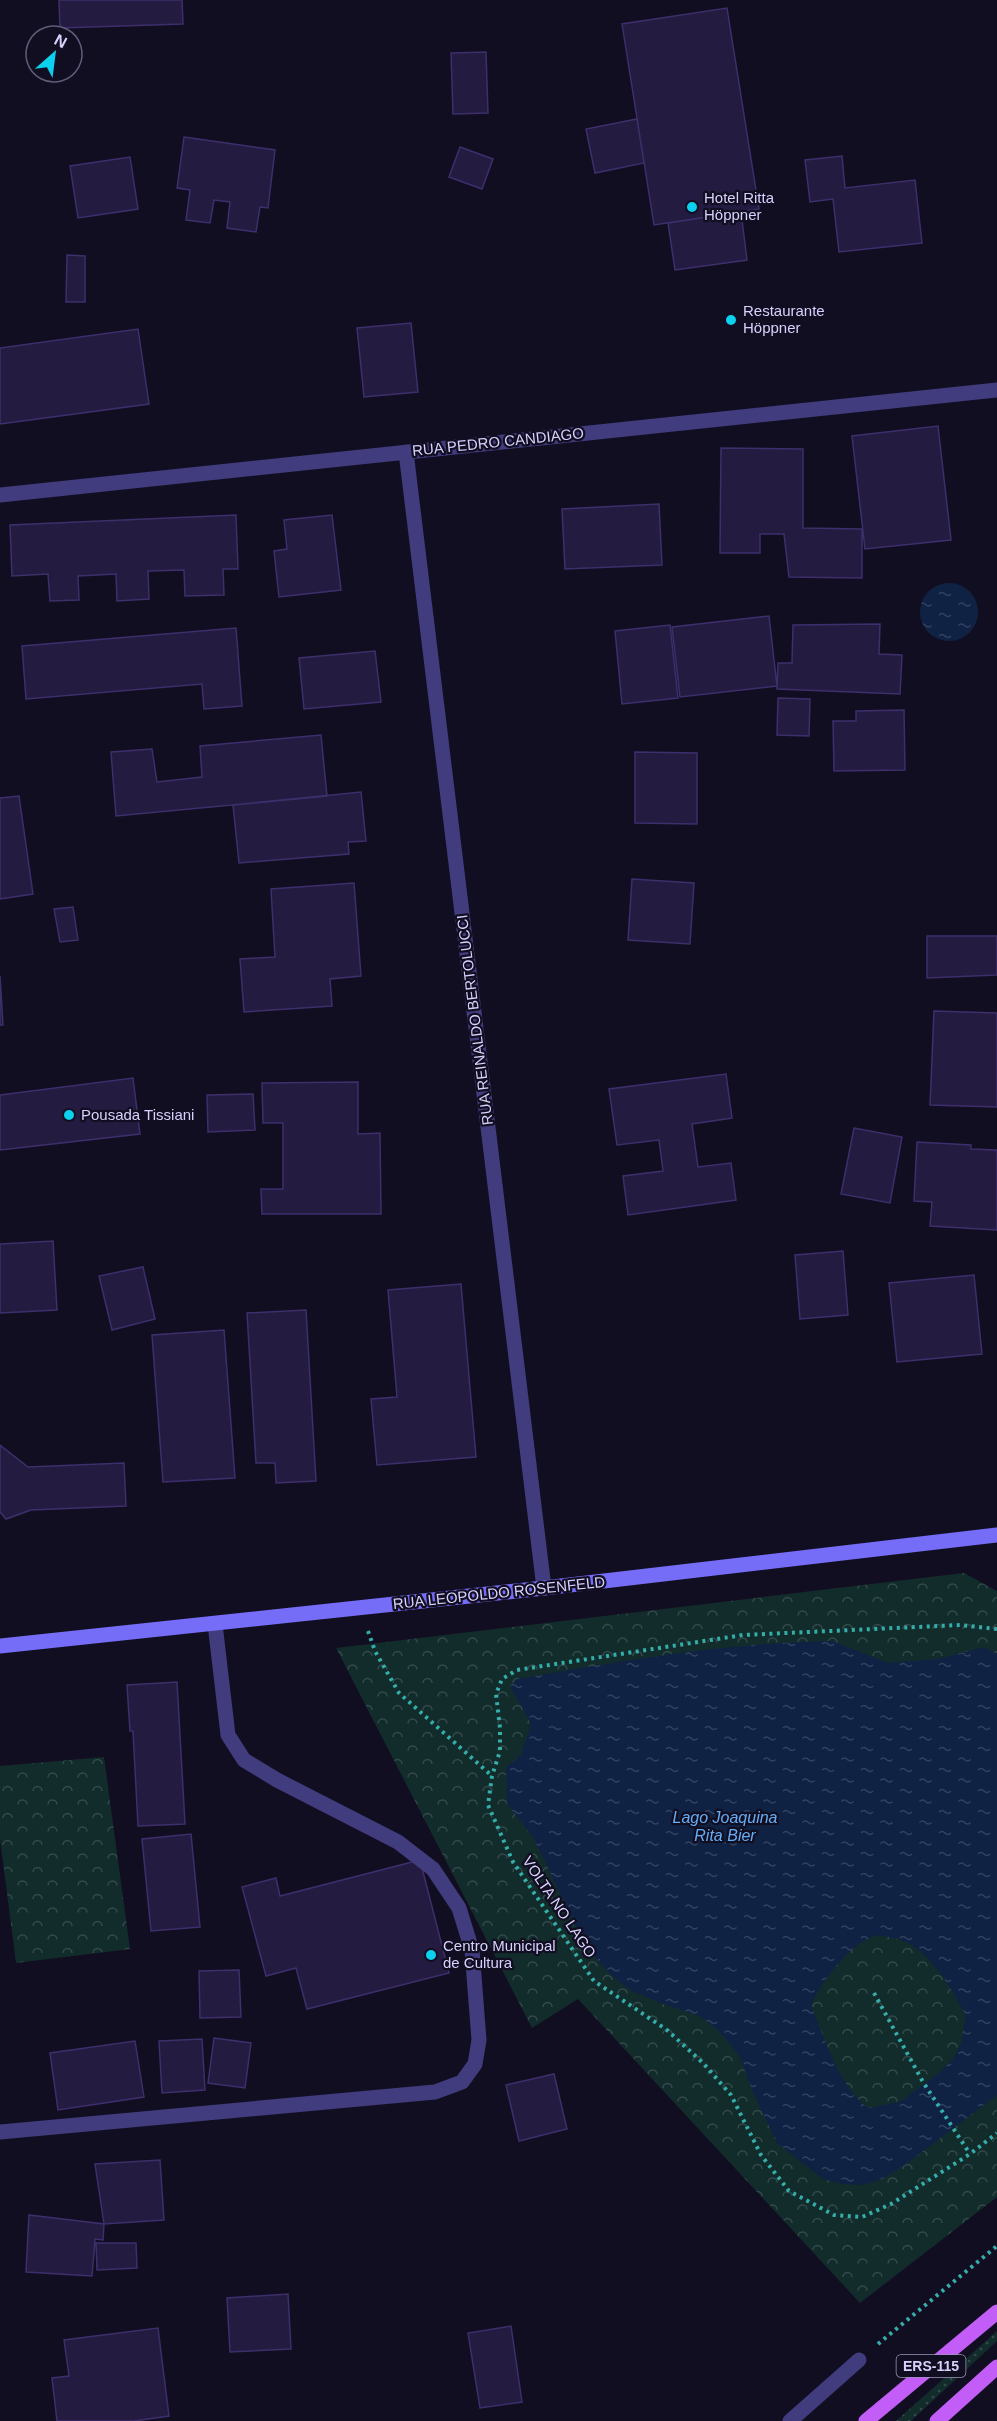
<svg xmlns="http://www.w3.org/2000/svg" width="997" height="2421" font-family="Helvetica,sans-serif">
<defs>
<pattern id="grass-dots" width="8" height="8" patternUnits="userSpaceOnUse" patternTransform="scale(1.5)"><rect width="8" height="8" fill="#122b2b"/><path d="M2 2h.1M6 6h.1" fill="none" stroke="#34494b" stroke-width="1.8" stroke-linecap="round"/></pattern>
<pattern id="park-crowns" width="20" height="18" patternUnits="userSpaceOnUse" patternTransform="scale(1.5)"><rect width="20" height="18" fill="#122b2b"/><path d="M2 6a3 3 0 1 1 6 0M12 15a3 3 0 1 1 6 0" fill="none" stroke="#34494b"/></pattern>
<pattern id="water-ripples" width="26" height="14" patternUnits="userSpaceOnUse" patternTransform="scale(1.5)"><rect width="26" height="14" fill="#102244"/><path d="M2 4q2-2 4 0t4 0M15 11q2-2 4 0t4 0" fill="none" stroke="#324160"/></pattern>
</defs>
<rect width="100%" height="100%" fill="#120e21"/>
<path fill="url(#grass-dots)" d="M997,2331V2341L911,2421H896Z"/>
<path fill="url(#park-crowns)" d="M964,1573L997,1591V2197L860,2303L578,1999L532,2028L336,1648Z
M104,1757L130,1949L16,1963L0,1839V1766Z"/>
<path fill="url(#water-ripples)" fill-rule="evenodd" d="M920 612a29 29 0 1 1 58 0a29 29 0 1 1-58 0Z
M832,1641L888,1663L938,1659L984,1647L997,1654V2095L902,2167L882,2179L863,2185L842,2184L823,2179L777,2143L753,2092L739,2055L718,2030L700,2016L663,2004L632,1991L611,1975L586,1947L533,1837L507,1804L506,1767L521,1755L531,1724L510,1686L517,1679C621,1661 726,1643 832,1641ZM878,1935C887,1937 898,1938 906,1942C934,1956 951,1989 966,2015L961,2044L952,2060L940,2072L900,2102L868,2108C840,2088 824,2037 811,2005C823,1980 850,1942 878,1935Z"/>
<path fill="#241b41" stroke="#3d2f6c" stroke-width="1.5" d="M59,0H182L183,24L60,28Z
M727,8L759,209L654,225L622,24Z
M486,52L488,113L453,114L451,53Z
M637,119L644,163L595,173L586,129Z
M184,137L275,150L268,208L260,207L256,232L227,228L230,202L214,200L210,223L186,220L190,190L177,188Z
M460,147L493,159L482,189L449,177Z
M842,156L845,188L915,180L922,243L839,252L833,199L810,202L805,160Z
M130,157L138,209L78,218L70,166Z
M741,212L747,260L675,270L668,223Z
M67,255L85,256V302H66Z
M411,323L418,392L364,397L357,328Z
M138,329L149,404L0,424V348Z
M938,426L951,540L865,549L852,436Z
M721,448L803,449V528L862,529V578L789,577L784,534H760V553H720Z
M659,504L662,565L565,569L562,509Z
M236,515L238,569H223L224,595L185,596L184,570L148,571L149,599L117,601L116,574L78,576L79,600L50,601L48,574L12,576L10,525Z
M332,515L341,590L279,597L274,551L287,549L284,520Z
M769,616L777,686L680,697L672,627Z
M880,624L879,654L902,655L900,694L777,689L778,663H792L793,625Z
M670,625L678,698L622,704L615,631Z
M236,628L242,706L204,709L202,684L26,699L22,646Z
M375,651L381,702L304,709L299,658Z
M778,698L810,699L809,736L777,735Z
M904,710L905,770L834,771L833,721H856V711Z
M321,735L327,796L116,816L111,752L152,749L157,782L202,777L200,746Z
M635,752L697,753V824L635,823Z
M361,792L366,841L348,842L349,854L239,863L233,805Z
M19,796L33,894L0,899V798Z
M632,879L694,883L690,944L628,940Z
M354,883L361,976L330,979L332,1006L244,1012L240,959L275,957L271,889Z
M73,907L78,940L60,942L54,909Z
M927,936H997V975L927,978Z
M0,976L3,1025H0Z
M934,1011L997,1013V1107L930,1105Z
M726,1074L732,1118L692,1124L698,1167L731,1163L736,1200L628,1215L623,1176L663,1171L659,1140L617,1145L609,1089Z
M133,1078L140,1134L0,1150V1095Z
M358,1082V1134L380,1133L381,1214H262L261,1189H283V1123H263L262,1083Z
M253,1094L255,1130L208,1132L207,1095Z
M854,1128L902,1137L890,1203L841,1194Z
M917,1142L971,1145V1149L997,1150V1230L930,1226L932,1202L914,1201Z
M53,1241L57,1310L0,1313V1244Z
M843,1251L848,1315L800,1319L795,1255Z
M143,1267L155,1319L112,1330L99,1276Z
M974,1275L982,1354L897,1362L889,1283Z
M461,1284L476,1457L377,1465L371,1399L397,1397L388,1290Z
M306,1310L316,1481L276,1483L275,1463H256L247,1313Z
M224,1330L235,1478L163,1482L152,1335Z
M0,1445L28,1467L124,1463L126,1506L31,1510L6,1519L0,1512Z
M177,1682L185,1824L138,1826L133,1731H130L127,1685Z
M191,1834L200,1927L151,1931L142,1839Z
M420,1860L449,1973L307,2009L296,1968L266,1976L242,1887L276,1878L280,1896Z
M239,1970L241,2017L200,2018L199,1971Z
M214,2038L251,2043L245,2088L208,2083Z
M202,2039L205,2090L162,2093L159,2041Z
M135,2041L144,2097L58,2110L50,2053Z
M554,2074L567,2129L519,2141L506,2085Z
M160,2160L164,2220L104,2224L95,2164Z
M29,2215L104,2224L103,2240L95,2239L92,2276L26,2272Z
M96,2243H136L137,2268L97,2270Z
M288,2294L291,2349L230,2352L227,2298Z
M511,2326L522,2402L480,2408L468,2333Z
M158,2328L169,2416L134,2421H57L52,2378L69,2376L64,2340Z"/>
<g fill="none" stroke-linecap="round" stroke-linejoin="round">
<path stroke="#34aeaa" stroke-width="4" stroke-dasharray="3 4.5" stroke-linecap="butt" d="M997,1629L960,1625L743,1635L517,1670L502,1679L496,1694L500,1728V1751L492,1776L488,1805L513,1862L594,1981L667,2030L703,2063L731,2095L761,2155L789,2191L834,2215L862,2217L891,2204L970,2154L997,2133
M368,1631L375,1651L399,1693L492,1776
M874,1993L923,2082L970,2154
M878,2344L997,2246"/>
<path stroke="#403c7e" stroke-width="15" d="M0,2132L435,2092L462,2082L475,2064L479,2040L472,1950L459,1908L433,1869L398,1842L277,1780L244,1760L228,1735L215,1624
M790,2421L859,2360"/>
<path stroke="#403c7e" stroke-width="15" d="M406,452L544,1588
M0,495L997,390"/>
<path stroke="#756df8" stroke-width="15" d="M0,1646L544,1588L997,1535"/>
<path stroke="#c35df7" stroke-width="15" d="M866,2421L997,2312
M937,2421L997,2367"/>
</g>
<g fill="#0bd0ee" stroke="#120e21" stroke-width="2">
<circle cx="692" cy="207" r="6"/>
<circle cx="731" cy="320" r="6"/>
<circle cx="69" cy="1115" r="6"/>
<circle cx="431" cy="1955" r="6"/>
</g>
<g text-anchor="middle" stroke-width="4.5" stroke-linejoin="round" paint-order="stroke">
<rect fill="#120e21" stroke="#9c96bb" stroke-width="1.5" x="896.5" y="2355" width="69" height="22" rx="4.5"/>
<g font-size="14" font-weight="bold" fill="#d7d1fd">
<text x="931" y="2371">ERS-115</text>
</g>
<g font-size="15" fill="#d7d1fd" stroke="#120e21" text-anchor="start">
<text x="704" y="203">Hotel Ritta<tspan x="704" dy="17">Höppner</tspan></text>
<text x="743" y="316">Restaurante<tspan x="743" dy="17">Höppner</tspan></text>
<text x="81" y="1120">Pousada Tissiani</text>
<text x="443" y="1951">Centro Municipal<tspan x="443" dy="17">de Cultura</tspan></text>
</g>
<g font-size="15" fill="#d7d1fd" stroke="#120e21">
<text transform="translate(498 442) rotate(-6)" y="5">RUA PEDRO CANDIAGO</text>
<text transform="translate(475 1020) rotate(-97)" y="5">RUA REINALDO BERTOLUCCI</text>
<text transform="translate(499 1593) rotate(-6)" y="5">RUA LEOPOLDO ROSENFELD</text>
<text transform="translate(559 1907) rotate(56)" y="5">VOLTA NO LAGO</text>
</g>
<g font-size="16" font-style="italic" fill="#64aef8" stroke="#120e21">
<text x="725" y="1823">Lago Joaquina<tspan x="725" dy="18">Rita Bier</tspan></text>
</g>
</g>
<g transform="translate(54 54) rotate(28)"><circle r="28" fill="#120e21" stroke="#615c79" stroke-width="1.5"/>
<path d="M0-4.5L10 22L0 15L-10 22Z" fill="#0bd0ee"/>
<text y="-9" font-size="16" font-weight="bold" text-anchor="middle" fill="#d7d1fd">N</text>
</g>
</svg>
